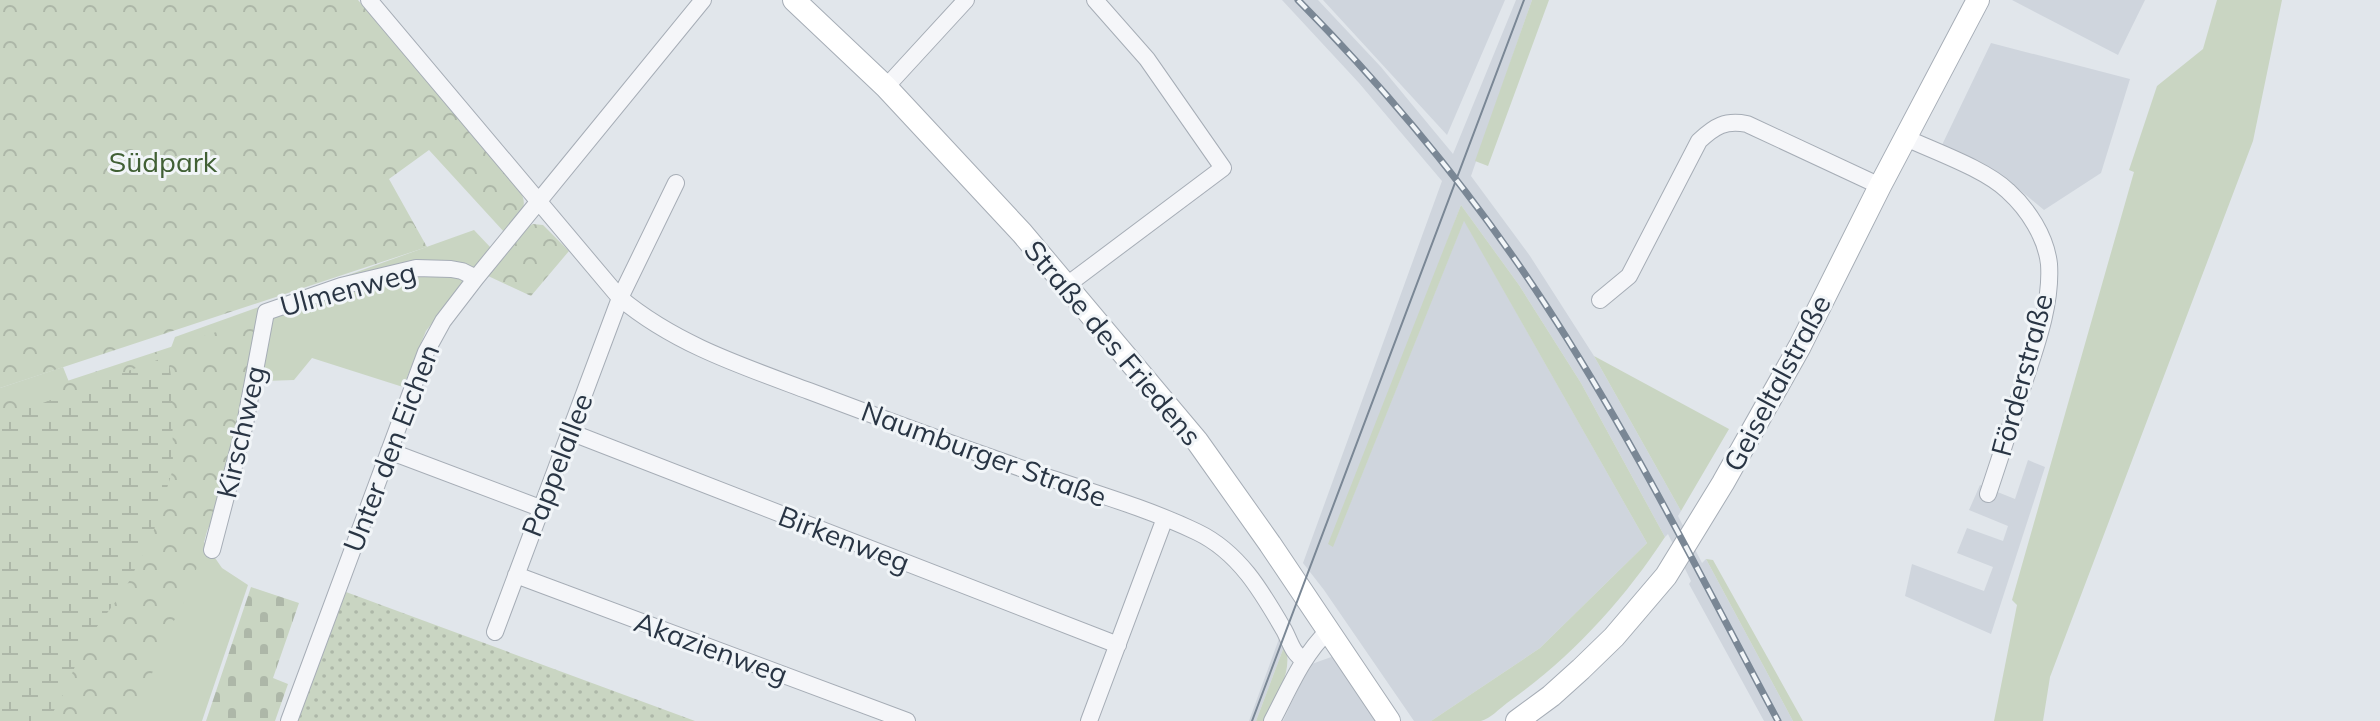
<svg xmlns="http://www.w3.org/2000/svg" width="2380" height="721" font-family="Mulish,sans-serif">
<defs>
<pattern id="forest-crowns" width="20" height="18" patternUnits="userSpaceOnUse" patternTransform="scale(2)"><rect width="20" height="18" fill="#c9d5c2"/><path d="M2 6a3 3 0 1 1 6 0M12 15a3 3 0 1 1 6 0" fill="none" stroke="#adb7a8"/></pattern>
<pattern id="wetland-marsh" width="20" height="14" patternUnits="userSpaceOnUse" patternTransform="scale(2)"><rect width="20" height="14" fill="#c9d5c2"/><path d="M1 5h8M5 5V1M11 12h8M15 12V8" fill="none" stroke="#adb7a8"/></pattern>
<pattern id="cemetery-stones" width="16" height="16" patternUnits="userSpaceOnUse" patternTransform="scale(2)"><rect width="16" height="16" fill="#c9d5c2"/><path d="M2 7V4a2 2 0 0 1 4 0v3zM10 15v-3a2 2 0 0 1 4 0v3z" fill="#adb7a8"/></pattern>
<pattern id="garden-dots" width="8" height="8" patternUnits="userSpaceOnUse" patternTransform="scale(2)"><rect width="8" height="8" fill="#c9d5c2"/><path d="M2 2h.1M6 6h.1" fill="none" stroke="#adb7a8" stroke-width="1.8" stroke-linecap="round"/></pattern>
</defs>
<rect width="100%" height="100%" fill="#e1e6eb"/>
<path fill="#cfd5dd" d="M1282,0H1318L1381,67L1453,154L1516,0H1532L1471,176L1530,256L1594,356L1681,511L1678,516L1702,563L1706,559L1793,721H1764L1689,584L1691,581L1668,534L1665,537L1581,383L1519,285L1461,205L1333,546L1464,220L1647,543L1540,648L1431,721H1414L1324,590L1303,563L1442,181L1359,83Z
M1323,0H1505L1447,135Z
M2012,0H2145L2118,55Z
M1991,43L2130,79L2101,173L2044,210L2020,190L1941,147Z
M2028,460L2045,467L1991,634L1905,596L1912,564L1984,591L1993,567L1957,553L1967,528L2003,541L2008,526L1969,510L1980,485L2015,499Z
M1280,636L1285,644L1256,721H1249Z
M1334,656L1377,721H1283L1309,665Z"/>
<path fill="#c9d5c2" d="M1532,0H1549L1488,166L1475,161Z
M2217,0H2282L2253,141L2050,677L2043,721H1994L2017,605L2012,600L2134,172L2129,170L2157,86L2203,49Z
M1461,205L1519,285L1581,383L1665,537C1623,601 1570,659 1507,703C1500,708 1490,719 1481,721C1469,721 1444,721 1431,721L1540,648L1647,543L1464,221L1333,547L1328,544Z
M474,230L491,248L426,331L403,387L312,358L294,380L265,381L238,399L204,542L222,568L248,585L202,721H0V388L63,367L73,392L168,356L175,337Z
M1594,356L1729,429L1681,511Z
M1706,559L1713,560L1803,721H1793Z
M1285,644C1294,672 1276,696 1265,721H1256Z"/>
<path fill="url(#forest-crowns)" d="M0,0H358L520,191C531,209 516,219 505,233L429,150L389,179L427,247L0,388Z
M533,224L543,225L569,251L531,296L486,275L525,228Z
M268,315L232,476L207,531L191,588L162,644L136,721H0V403Z"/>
<path fill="url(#wetland-marsh)" d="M168,356L172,383L173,469L152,536L125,589L84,644L65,691L48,721H0V419Z"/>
<path fill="url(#cemetery-stones)" d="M251,587L299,603L273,678L288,684L275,721H206Z"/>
<path fill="url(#garden-dots)" d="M346,592L695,721H298Z"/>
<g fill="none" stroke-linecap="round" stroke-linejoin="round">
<g stroke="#a6adb6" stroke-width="18">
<path id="street" d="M369,0L620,298C675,344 742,366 809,391C883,419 957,446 1032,472C1087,491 1145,507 1197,532C1239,552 1262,592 1284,630C1290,641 1292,653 1304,660
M886,87L966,0
M1906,138C1936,152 1985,169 2008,191C2028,209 2046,237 2049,264C2052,308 2033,354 2020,395C2010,428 1999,461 1988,494
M1067,285L1223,168L1147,59L1095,0
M1600,300L1629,276L1699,141C1715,126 1725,120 1747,124L1880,186
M570,432L1118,645
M389,451L540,508
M212,550L245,424L266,312L341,286L416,268L451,269L462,271L476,278
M516,575L907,721
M495,632L620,298L676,183
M289,721L426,352L443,321L476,278L703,0
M1089,721L1165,518
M1272,721C1289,689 1302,656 1328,631"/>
</g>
<g stroke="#a6adb6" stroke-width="24">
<path id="secondary" d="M794,0L886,87L1022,233L1197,441L1270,544L1389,721
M1517,721L1551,696L1581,669L1614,637L1666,576L1723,483L1800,346L1880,186L1978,0"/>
</g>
<use href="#street" stroke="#f5f6f9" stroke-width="16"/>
<use href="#secondary" stroke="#fff" stroke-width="22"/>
<path stroke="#7a8795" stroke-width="2" d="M1252,721L1524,0"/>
<g stroke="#7a8795" stroke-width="7">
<path id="rail" d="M1298,0C1390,93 1474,195 1545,304C1632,437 1703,581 1778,721"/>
</g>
<use href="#rail" stroke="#f1f5f8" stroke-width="4" stroke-dasharray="12" stroke-linecap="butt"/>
</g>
<g text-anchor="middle" stroke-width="6" stroke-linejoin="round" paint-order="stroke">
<g font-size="28" fill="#416035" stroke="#f1f5f8">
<text x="163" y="172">Südpark</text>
</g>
<g font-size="28" fill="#293544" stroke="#f1f5f8">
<text transform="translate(348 289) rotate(-15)" y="10">Ulmenweg</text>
<text transform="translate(1113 343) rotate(50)" y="10">Straße des Friedens</text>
<text transform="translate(2022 375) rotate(-75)" y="10">Förderstraße</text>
<text transform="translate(1777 383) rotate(-62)" y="10">Geiseltalstraße</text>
<text transform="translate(241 432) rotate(-77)" y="10">Kirschweg</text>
<text transform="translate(391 448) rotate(-69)" y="10">Unter den Eichen</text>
<text transform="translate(984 454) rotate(20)" y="10">Naumburger Straße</text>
<text transform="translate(557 465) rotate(-69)" y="10">Pappelallee</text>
<text transform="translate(844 539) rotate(21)" y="10">Birkenweg</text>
<text transform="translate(711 648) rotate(20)" y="10">Akazienweg</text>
</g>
</g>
</svg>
